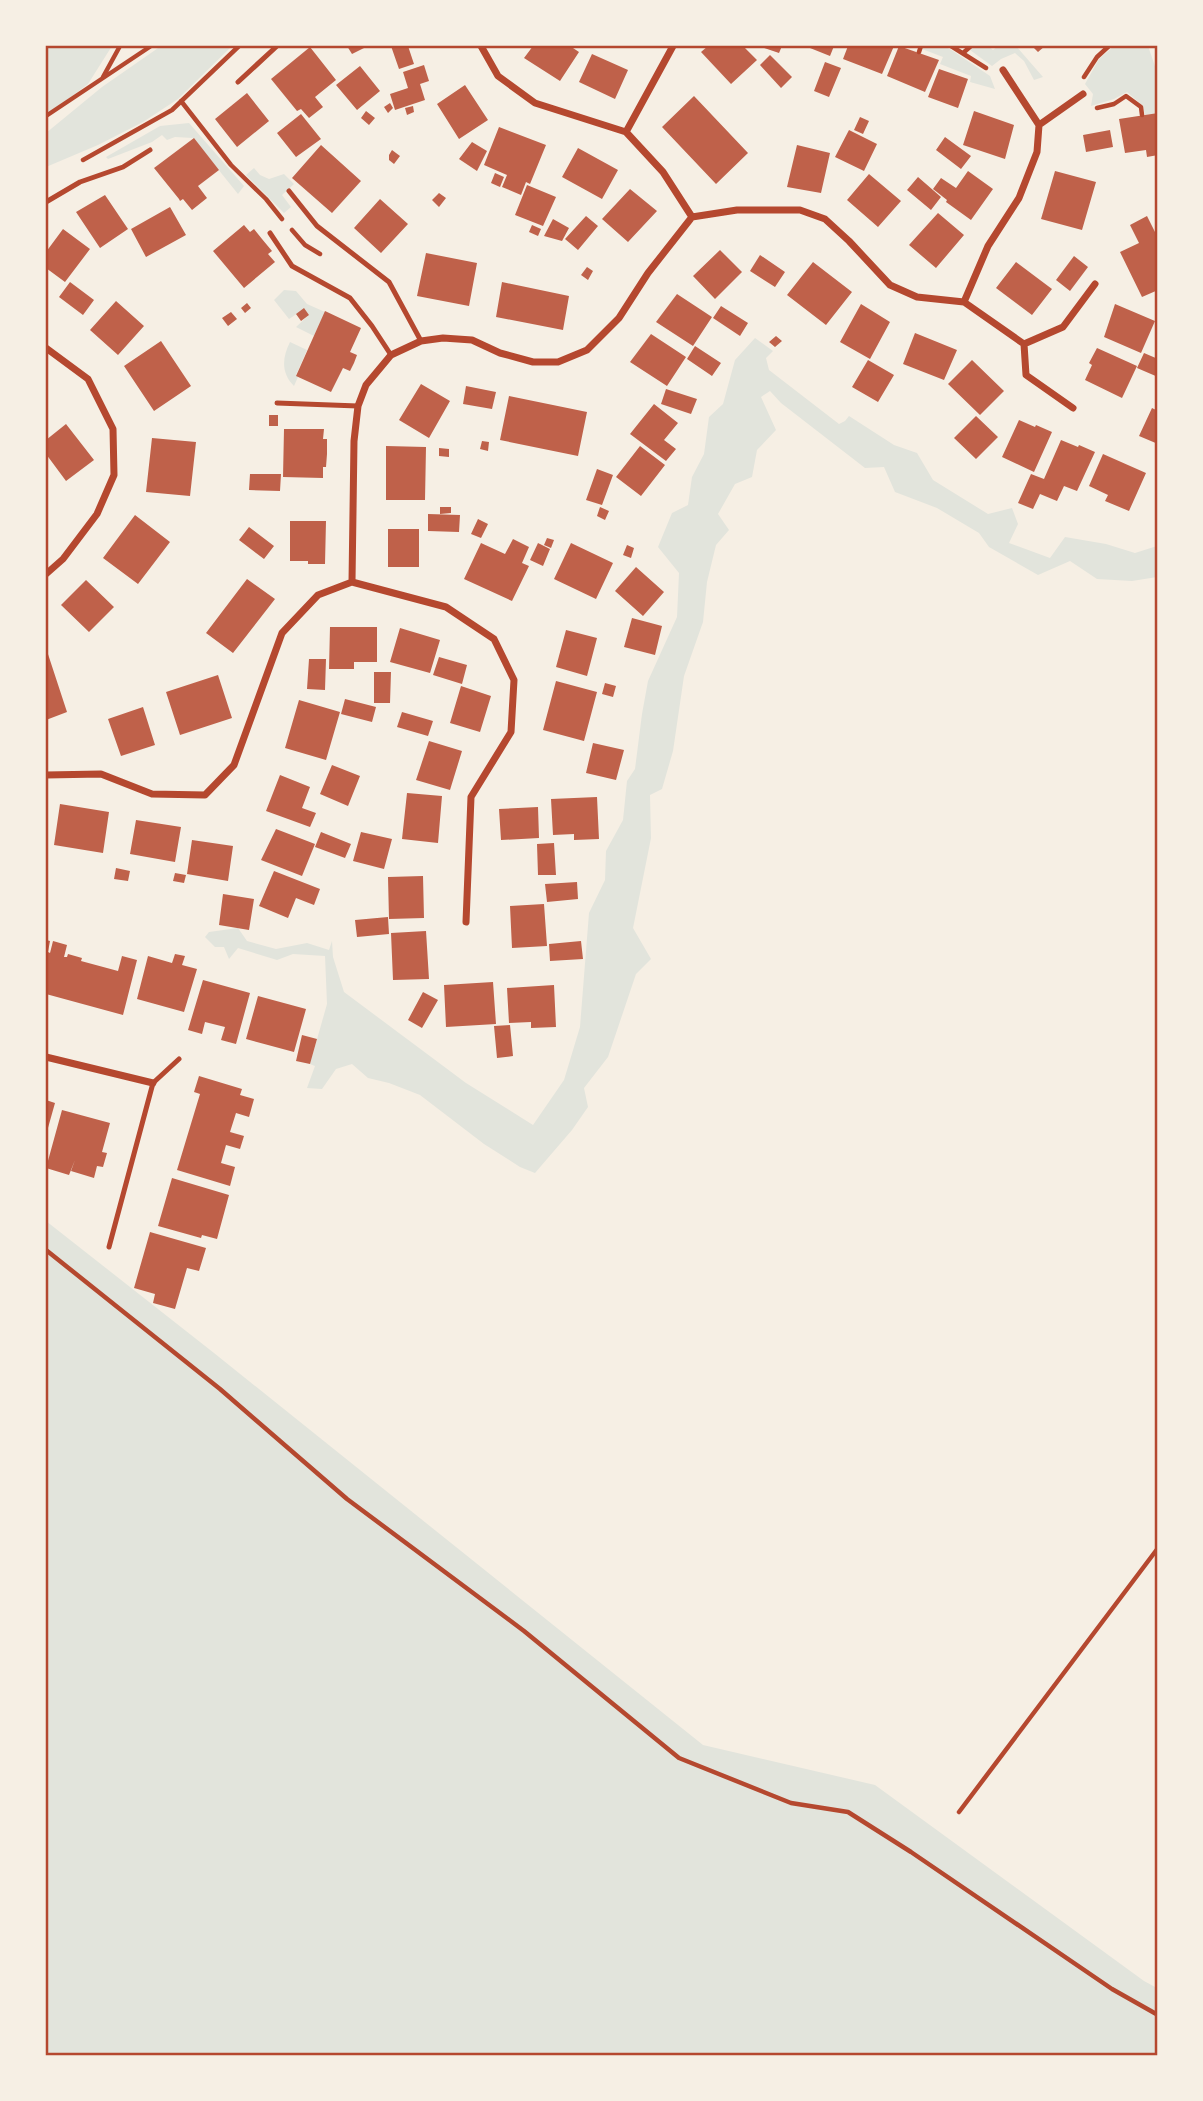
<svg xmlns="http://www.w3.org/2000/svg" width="1203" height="2101" font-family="'Nunito Sans',sans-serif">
<rect width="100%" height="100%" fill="#f6efe4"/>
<path fill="#e2e4dc" d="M46,46H112L88,84L46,116Z
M161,46H232L178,99L143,122L98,145L46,167V133L102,87Z
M923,46H941L950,49L990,76L995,89L970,82L971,76L940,64L943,57L922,49Z
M974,46H988L993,50L998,46H1016L1043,77L1034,80L1024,61L1015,53L1001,59L992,66L970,50Z
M1114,46H1148L1157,72V113L1145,115L1143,106L1127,92L1114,99L1091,106L1093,94L1085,84L1099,59Z
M189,123L244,186L238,194L193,138L175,137L167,140L162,135L152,142L108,159L106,157L160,126Z
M254,168L260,175L269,179L284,174L294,184L282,195L291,207L284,213L246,175Z
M284,290L296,291L307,304L325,312L314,336L296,327L309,315L304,309L289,319L274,300Z
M755,338L773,351L766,358L769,370L839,424L845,421L849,416L894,445L917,453L933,480L988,514L1012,508L1018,524L1009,543L1050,558L1065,537L1106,544L1135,553L1157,546V577L1132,581L1097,579L1070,561L1038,575L989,547L979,533L937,508L895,492L884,467L865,468L781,403L770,391L761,397L776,430L757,450L752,477L735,484L718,514L729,530L716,545L707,582L703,622L684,676L673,751L662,789L650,795L651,838L633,928L651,959L636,974L608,1057L584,1088L588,1107L572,1130L535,1173L520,1167L484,1144L420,1095L389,1083L368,1078L352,1064L336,1069L322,1089L307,1088L315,1066L310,1064L327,1004L325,956L293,954L277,960L238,948L229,959L224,947H215L205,937L209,932L238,928L247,941L276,949L307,943L329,950L332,941L333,957L344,992L466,1083L533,1125L564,1080L580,1027L589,913L605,880L606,851L623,820L627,781L635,769L642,714L648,681L677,617L679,573L658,547L672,513L688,505L692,477L704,454L709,417L723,404L735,360Z
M290,342L307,350L296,375L298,377L294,386C281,373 282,358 290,342Z
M46,1221L214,1353L703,1745L875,1785L1144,1981L1157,1988V2055H46Z"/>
<path fill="#bf614a" d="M347,46H368L352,54Z
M391,46H408L414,64L399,69Z
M533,46H570L579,52L560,81L524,58Z
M708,46H743L757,60L731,84L701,52Z
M758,46H782L779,53Z
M805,46H834L830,56Z
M848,46H894L882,74L843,59Z
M899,46L939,60L925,92L887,76Z
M1032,46H1045L1038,52Z
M310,47L336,80L315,97L323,107L309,118L301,109L297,111L271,79Z
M592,54L628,70L615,99L579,82Z
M770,55L792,77L781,88L760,65Z
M825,62L841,68L829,97L814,91Z
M424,65L429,81L420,84L425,100L395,110L390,94L408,88L403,72Z
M360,66L380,91L357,110L336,85Z
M939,69L968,79L958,108L928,97Z
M465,85L488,120L459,139L437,104Z
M247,93L269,121L237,147L215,119Z
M694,96L748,153L716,184L662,127Z
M390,103L393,108L388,113L384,107Z
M413,106L414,112L407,115L405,108Z
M366,111L375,118L369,125L361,118Z
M974,111L1014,125L1005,159L963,145Z
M1158,113V155L1147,157L1146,150L1125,153L1119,119Z
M301,114L321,139L296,157L277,133Z
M860,117L869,121L863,134L854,130Z
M499,127L546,145L530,184L526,182L521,195L502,187L507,175L484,165Z
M849,130L877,144L864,171L835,157Z
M1110,130L1113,147L1086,152L1083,135Z
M945,137L971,156L961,169L936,150Z
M194,138L219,170L198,186L207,198L192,210L183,199L180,201L179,199L154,168Z
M472,142L487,151L477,171L459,159Z
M321,145L361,181L332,213L292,178Z
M797,145L830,153L821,193L787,187Z
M578,148L618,170L602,199L562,177Z
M392,150L400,156L394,164L389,160V155Z
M968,171L993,189L971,220L946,202L947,200L933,189L941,178L956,188Z
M1055,171L1096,182L1082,230L1041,219Z
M495,173L504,177L500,187L491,183Z
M869,174L901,201L878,227L847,200Z
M918,177L941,197L931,210L907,190Z
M527,185L556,197L543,226L515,215Z
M630,189L657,211L628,242L602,219Z
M439,193L446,198L439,207L432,200Z
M105,195L128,229L100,248L76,212Z
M380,199L408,224L381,253L354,228Z
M170,207L186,235L146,257L131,229Z
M938,213L964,235L936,268L909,245Z
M586,216L598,226L578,250L565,239Z
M1147,216L1156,234L1158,233V290L1142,297L1120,252L1139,243L1130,225Z
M553,219L569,228L562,241L544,236Z
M244,225L250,232L254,229L262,239L272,251L268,254L275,262L244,288L213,251Z
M532,225L541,229L538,236L529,232Z
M63,229L90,249L65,282L46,268V252Z
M720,250L742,272L715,299L693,276Z
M426,253L477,263L469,306L417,296Z
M760,255L785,272L775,287L750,271Z
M1074,256L1088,267L1070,291L1056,280Z
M813,262L852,292L826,325L787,295Z
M1016,262L1052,289L1032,315L996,288Z
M587,267L593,271L588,280L581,275Z
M70,282L94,300L83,315L59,297Z
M502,282L569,296L563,330L496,317Z
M677,294L712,317L693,346L656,322Z
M116,301L144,326L118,355L90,330Z
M247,303L251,308L245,313L241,308Z
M861,304L890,322L870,359L840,342Z
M1115,304L1155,321L1141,353L1104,337Z
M721,306L748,323L740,336L713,318Z
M304,308L309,315L301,321L296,314Z
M325,311L361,328L350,352L357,355L354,363L350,371L343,368L331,392L296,376Z
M231,312L237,319L228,326L222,318Z
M915,333L957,350L944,380L903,364Z
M651,334L686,357L667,386L630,362Z
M776,336L782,341L775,347L769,342Z
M161,341L191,386L154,411L124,366Z
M695,346L721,363L712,376L687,359Z
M1097,348L1137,366L1122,398L1085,380L1092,365L1089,363Z
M1144,353L1158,359V377L1137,368Z
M868,360L894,375L878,402L852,387Z
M972,360L1004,391L980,415L948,384Z
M421,384L450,401L429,438L399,420Z
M466,386L496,392L492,409L463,404Z
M666,389L697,399L691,414L661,404Z
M509,396L587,412L578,456L500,440Z
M654,404L678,423L664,440L676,449L666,461L630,434Z
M1152,408L1158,411V444L1139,436Z
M269,415H278V426H269Z
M976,416L998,437L976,459L954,438Z
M1019,420L1035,427L1036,425L1052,432L1034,472L1002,457Z
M66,424L94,460L66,481L46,454V440Z
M284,429H324L323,439H327V454L326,467H323V478L283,477Z
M152,438L196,442L190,496L146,492Z
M1061,440L1078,447L1079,445L1095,452L1077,491L1064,486L1057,501L1040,494L1033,509L1018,503L1031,474L1044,479Z
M482,441L489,442L488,451L480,449Z
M386,446L426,447L425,500H386Z
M640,446L665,465L641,496L616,477Z
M439,448L449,449V457L439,456Z
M1103,454L1146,473L1129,511L1105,501L1108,495L1089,486Z
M597,469L613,475L602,505L586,500Z
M250,474H281L280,491L249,490Z
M440,507H451V513L440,514Z
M600,507L609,511L605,520L597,516Z
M428,514L460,515L459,532L428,531Z
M135,515L170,542L138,584L103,558Z
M478,519L488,524L481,538L471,534Z
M290,521H326L325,564H308V561H290Z
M249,527L274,546L264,559L239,540Z
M388,529H419V567H388Z
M547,538L554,540L551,548L544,545Z
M513,539L529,547L522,563L529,566L512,601L464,579L481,543L505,554Z
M538,543L550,549L543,566L530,560Z
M571,543L613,563L596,599L554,579Z
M627,545L634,548L631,558L623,555Z
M636,567L664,592L643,616L615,591Z
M247,579L275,599L233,653L206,633Z
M86,580L114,607L89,632L61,605Z
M632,618L662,626L655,655L624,647Z
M330,627H377V662H354V669H329Z
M400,628L440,640L430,673L390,662Z
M566,630L597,638L587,676L556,667Z
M46,648L67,712L46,720Z
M439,657L467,665L462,684L433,675Z
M309,659H326L325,690L307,689Z
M374,672H391L390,703H374Z
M218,675L232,718L180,735L166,692Z
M556,681L597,692L584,741L543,730Z
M605,683L616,686L613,697L602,694Z
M461,686L491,696L480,732L450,723Z
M345,699L376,707L372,722L341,714Z
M299,700L340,712L326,760L285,748Z
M143,707L155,745L121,756L108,719Z
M402,712L433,721L428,736L397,727Z
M429,741L462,751L450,790L416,780Z
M593,743L624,750L616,780L586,773Z
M332,765L360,776L348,806L320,794Z
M280,775L310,787L302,808L316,813L310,827L266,811Z
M407,793L442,796L438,843L402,839Z
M597,797L599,839L574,840V834L553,835L551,799Z
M60,804L109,812L103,853L54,845Z
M538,807L539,838L501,840L499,809Z
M136,820L181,827L175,862L130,854Z
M276,829L315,844L302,876L261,860Z
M321,832L351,844L345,858L315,847Z
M361,832L392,839L384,869L353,861Z
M192,840L233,846L228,881L187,874Z
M554,843L556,875H538L537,844Z
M116,868L130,871L128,881L114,879Z
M274,871L320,889L314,905L296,898L288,918L259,906Z
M175,873L186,875L184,883L173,881Z
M423,876L424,918L389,919L388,877Z
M577,882L578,899L547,902L545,884Z
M223,894L254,899L249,930L219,925Z
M544,904L547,946L512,948L510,906Z
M388,917L389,934L357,937L355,920Z
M426,931L429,979L393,980L391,933Z
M46,940L50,941L48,952L50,953L53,941L67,945L64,957H67L68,954L82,958L81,961L118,971L122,956L137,960L123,1015L46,994Z
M581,941L583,959L550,961L549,944Z
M175,954L185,956L182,965L197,969L184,1012L137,999L148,956L172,963Z
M203,980L250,993L236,1044L221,1040L225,1027L205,1022L202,1034L188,1030Z
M493,982L496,1024L446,1027L444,985Z
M554,985L556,1027L531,1028V1022L509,1023L507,988Z
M423,992L438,1000L422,1028L408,1020Z
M258,996L306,1009L294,1052L246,1039Z
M510,1025L513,1056L497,1058L494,1026Z
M302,1035L317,1039L310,1064L296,1061Z
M199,1076L242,1089L240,1095L254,1099L249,1117L236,1113L230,1132L244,1136L240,1149L226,1145L221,1163L235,1167L230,1186L177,1170L200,1094L194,1092Z
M46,1100L55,1103L46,1135Z
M62,1110L110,1123L102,1152L107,1153L103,1167L97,1166L94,1178L71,1171L75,1160L69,1175L46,1168Z
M172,1178L229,1195L217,1239L202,1235L201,1238L158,1226Z
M150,1232L206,1248L199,1271L187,1268L175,1309L153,1303L155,1294L134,1288Z"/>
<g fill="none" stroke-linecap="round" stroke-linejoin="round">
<path stroke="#b5482f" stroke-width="4.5" d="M951,46L986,68
M919,52L921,46
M963,53L971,46
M103,77L120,46
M1084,77L1097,57L1109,46
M181,101L231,165L266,199L282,219
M1097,108L1114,104L1126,96L1141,107L1142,115
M46,116L151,46
M83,160L172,110L239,46
M292,230L305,245L320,254
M46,1250L220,1389L347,1499L524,1631L679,1758L791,1803L848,1812L911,1852L1112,1989L1158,2015
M959,1812L1158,1548"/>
<path stroke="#b5482f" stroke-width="5" d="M238,82L277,46
M289,191L317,226L389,282L421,341
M46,202L80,182L123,167L150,150
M270,233L292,266L350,298L372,326L391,355
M277,403L358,406
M109,1247L153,1083L179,1059"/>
<path stroke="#b5482f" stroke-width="7" d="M1039,125L1083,94
M626,132L673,46
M692,217L737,210H800L825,219L849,241L890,285L917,297L964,302L1024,344L1026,375L1073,408
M964,302L988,246L1019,198L1037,152L1039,125L1003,70
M1024,344L1063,327L1095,284
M46,348L88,379L113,429L114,475L97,514L63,559L46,574
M352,582L446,607L494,639L514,680L511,732L471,797L466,922
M46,775L101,774L152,794L205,795L234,765L282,633L318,595L352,582L354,441L358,406L366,385L391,355L421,341L443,338L472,340L500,353L533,362H558L587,350L619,318L648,273L692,217L663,172L626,132L535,103L498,76L481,46
M46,1057L153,1083"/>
</g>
<rect width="1203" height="2101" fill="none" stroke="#f6efe4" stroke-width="94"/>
<rect x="47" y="47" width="1109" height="2007" fill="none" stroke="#b5482f" stroke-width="2.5"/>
</svg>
